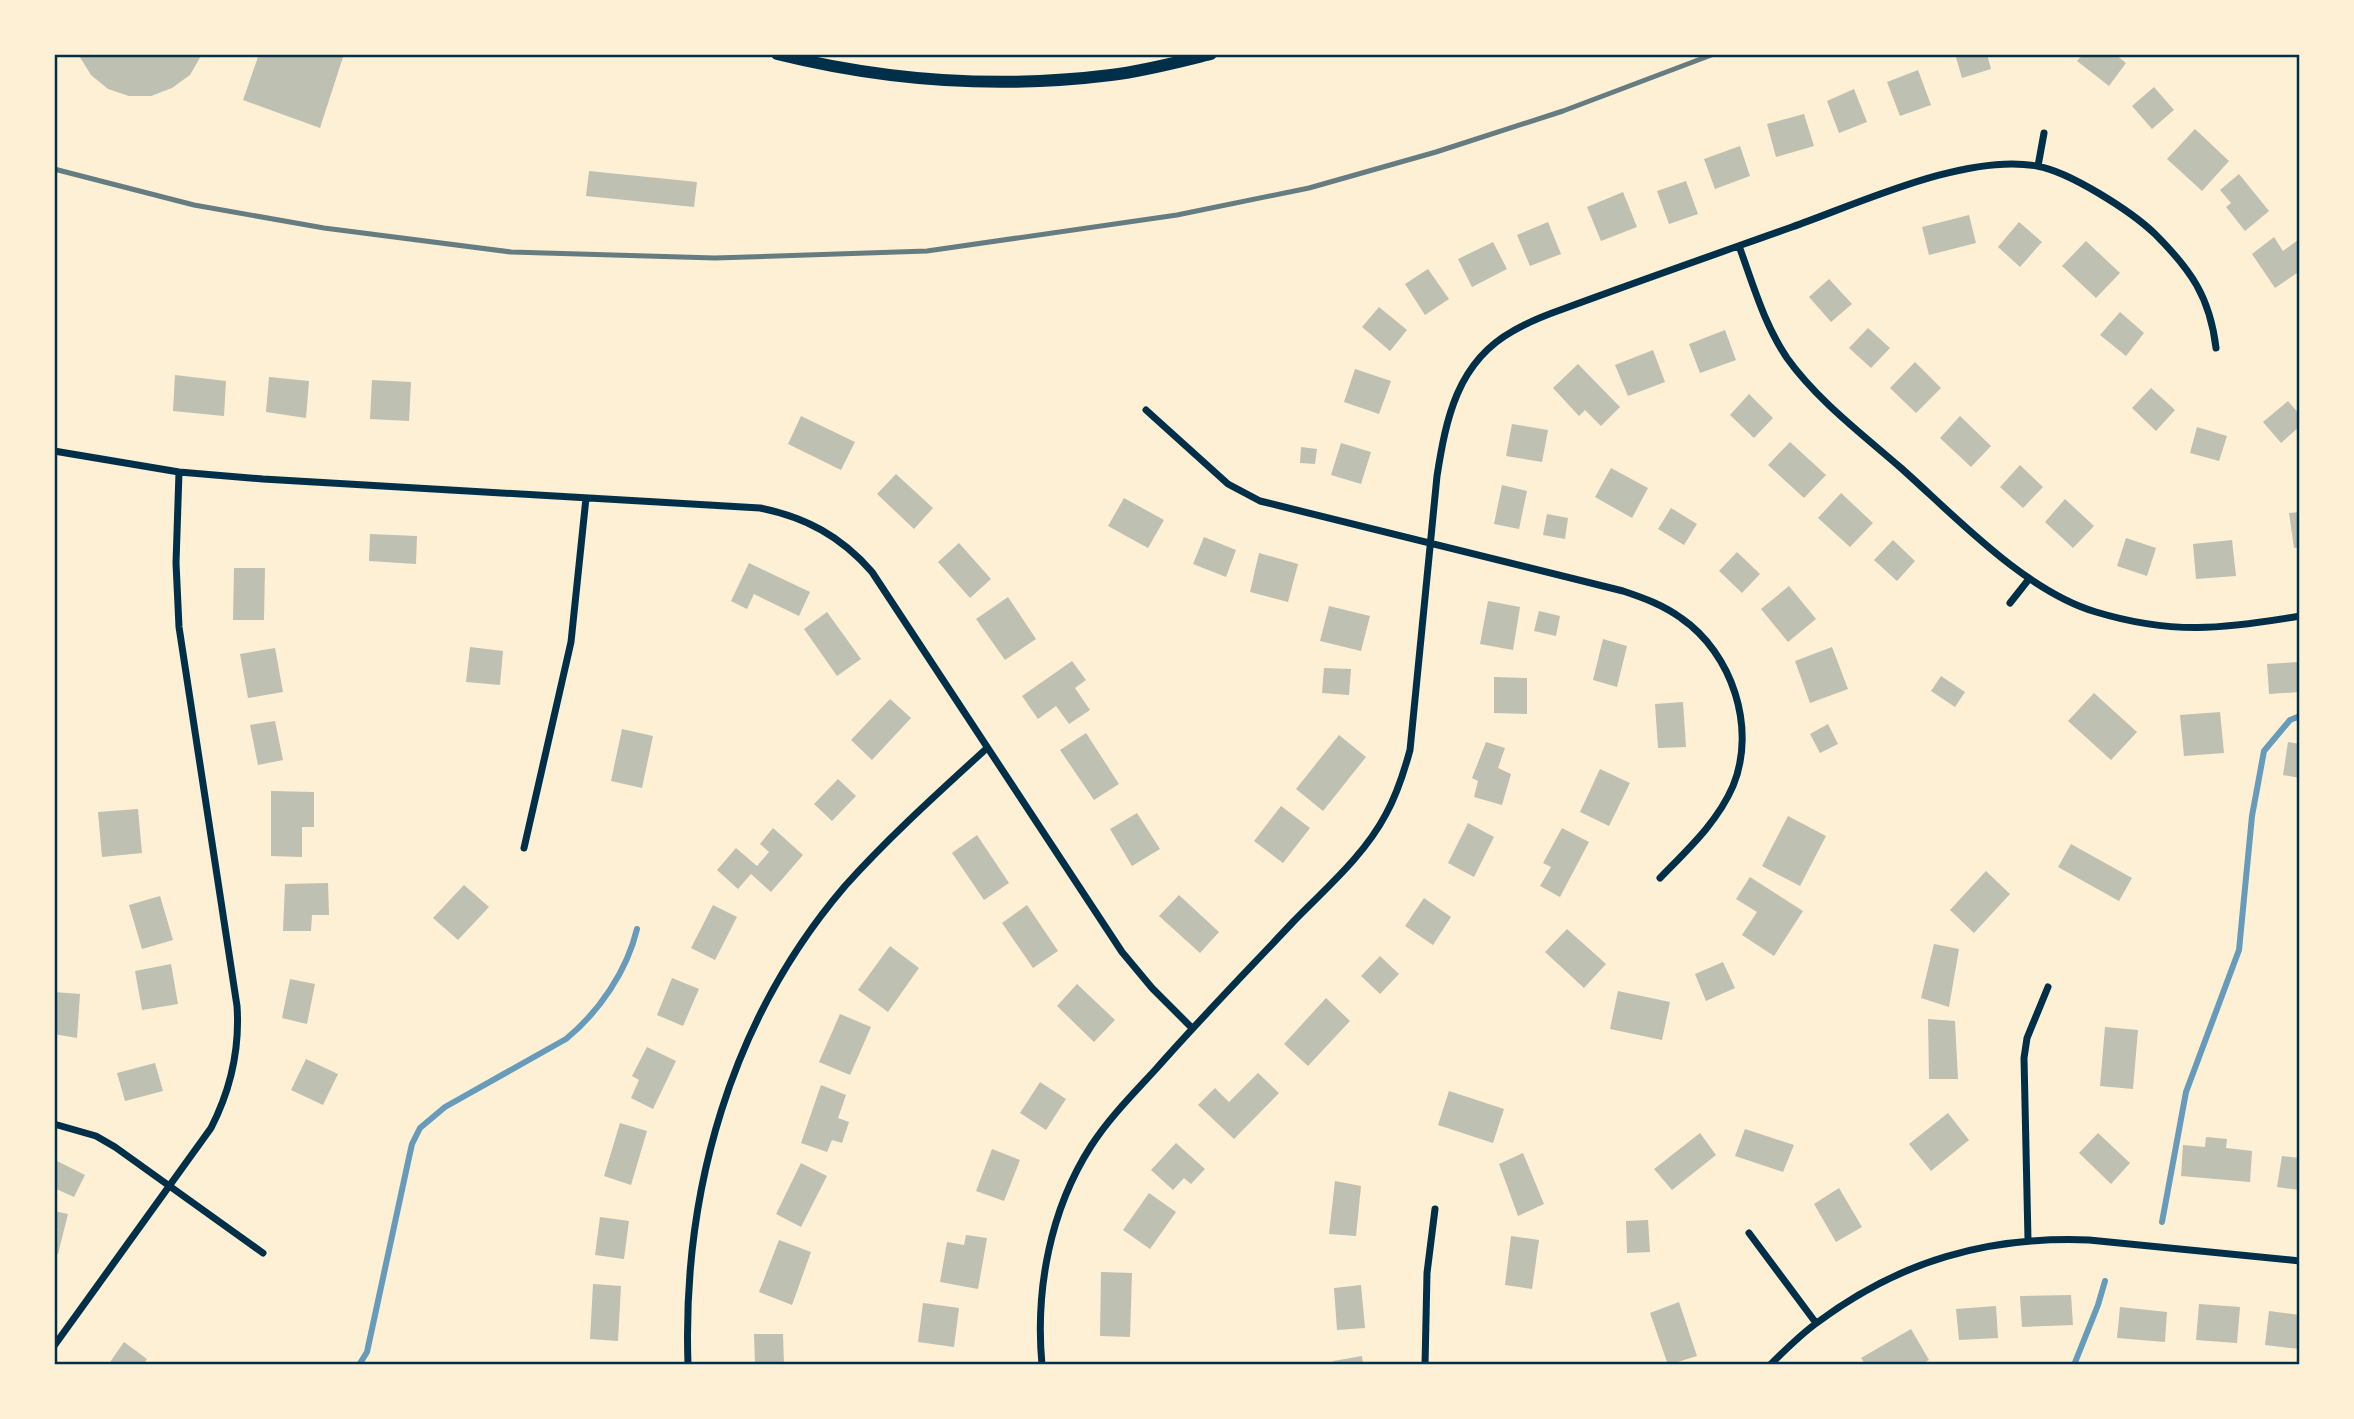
<svg xmlns="http://www.w3.org/2000/svg" width="2354" height="1419" font-family="Jost,sans-serif">
<rect width="100%" height="100%" fill="#fdf0d5"/>
<g fill="none" stroke-linecap="round" stroke-linejoin="round">
<path stroke="#669bbc" stroke-width="6" d="M2162,1222L2186,1092L2239,950L2252,816L2264,751L2290,720L2300,716
M359,1365L367,1352L408,1162L412,1144L420,1128L445,1107L566,1039C599,1012 627,971 637,929
M2074,1365L2098,1305L2105,1281"/>
</g>
<path fill="#bec0b2" d="M78,54H202L190,75L172,88L151,96H129L108,89L91,75Z
M259,54H344L320,128L243,100Z
M1955,54H1987L1991,69L1962,78Z
M2083,54H2115L2126,63L2109,86L2077,61Z
M1918,70L1931,105L1900,116L1887,82Z
M2154,87L2174,110L2152,129L2132,106Z
M1854,89L1867,122L1839,133L1827,101Z
M1804,114L1814,146L1776,157L1767,124Z
M2195,129L2229,161L2202,191L2167,159Z
M1740,146L1750,176L1715,189L1704,159Z
M589,171L697,182L694,207L586,196Z
M2239,174L2269,211L2245,231L2226,207L2231,203L2220,190Z
M1686,181L1698,214L1669,224L1657,191Z
M1623,192L1637,227L1601,241L1587,207Z
M1969,215L1976,243L1929,255L1922,227Z
M1548,222L1561,254L1530,266L1517,235Z
M2019,222L2042,242L2020,267L1998,247Z
M2274,237L2283,251L2298,240L2300,243V271L2275,288L2252,254Z
M2086,241L2120,273L2096,298L2062,266Z
M1493,242L1507,269L1472,287L1458,259Z
M1428,269L1449,299L1425,315L1405,284Z
M1829,279L1852,304L1831,322L1809,297Z
M1379,307L1407,330L1390,351L1362,327Z
M2120,312L2144,333L2126,356L2100,335Z
M1868,328L1890,348L1871,368L1849,348Z
M1725,330L1736,360L1700,373L1689,344Z
M1653,350L1665,382L1628,396L1615,365Z
M1915,362L1941,388L1916,413L1890,388Z
M1578,364L1620,407L1601,426L1585,410L1579,416L1553,388Z
M1355,369L1391,381L1379,414L1344,402Z
M175,375L226,381L224,416L173,411Z
M269,377L309,381L306,418L266,412Z
M372,380L411,382L409,421L370,419Z
M2151,388L2175,410L2156,431L2132,408Z
M1749,394L1773,418L1754,438L1730,415Z
M2288,401L2300,415V426L2281,443L2263,422Z
M801,416L855,442L841,470L788,444Z
M1960,416L1991,446L1971,467L1940,438Z
M1512,424L1548,430L1542,462L1506,456Z
M2197,427L2227,436L2219,461L2190,453Z
M1790,442L1826,475L1804,498L1768,465Z
M1341,443L1371,452L1361,484L1331,475Z
M1301,447L1317,449L1315,464L1300,463Z
M2020,465L2043,487L2023,508L2000,487Z
M1611,468L1648,488L1632,518L1595,497Z
M896,474L933,508L914,529L877,494Z
M1502,485L1527,491L1519,529L1494,524Z
M1841,493L1873,523L1850,547L1818,518Z
M1124,498L1164,520L1148,548L1108,526Z
M2065,499L2094,526L2073,548L2045,522Z
M1671,508L1697,524L1684,545L1658,529Z
M2300,512V547L2294,548L2289,513Z
M1547,514L1568,518L1565,539L1543,535Z
M370,534L417,536L416,564L369,561Z
M1204,537L1236,550L1226,577L1193,564Z
M2126,538L2156,548L2147,576L2117,566Z
M1893,540L1915,561L1897,581L1874,560Z
M2232,540L2236,576L2196,579L2193,544Z
M959,543L991,579L970,598L938,562Z
M1737,552L1760,574L1742,593L1719,571Z
M1259,553L1298,564L1288,602L1250,592Z
M749,563L810,592L799,616L754,594L747,609L731,601Z
M234,568H265L264,620H233Z
M1789,586L1816,619L1788,642L1761,609Z
M1008,597L1036,639L1005,660L976,619Z
M1488,601L1520,607L1513,650L1480,644Z
M1329,606L1370,616L1361,651L1320,641Z
M1539,611L1560,616L1556,636L1534,631Z
M827,612L861,659L837,676L804,629Z
M1603,639L1627,646L1617,687L1593,680Z
M470,647L503,651L500,685L466,682Z
M1832,647L1848,689L1810,703L1795,661Z
M275,648L283,692L248,698L240,654Z
M1072,661L1086,680L1075,688L1090,710L1069,724L1056,706L1038,719L1022,696Z
M2298,662L2300,692L2269,694L2267,664Z
M1324,668L1351,669L1349,695L1322,693Z
M1941,676L1965,692L1955,707L1931,691Z
M1494,677L1527,678V714L1494,713Z
M2094,693L2137,732L2111,760L2068,721Z
M890,699L911,718L872,760L851,740Z
M1683,702L1686,747L1658,748L1655,704Z
M2220,712L2224,753L2184,756L2180,715Z
M275,721L283,760L258,765L250,725Z
M1828,724L1838,744L1820,753L1810,734Z
M622,729L653,736L642,788L611,781Z
M1086,733L1119,784L1094,800L1060,750Z
M1339,735L1366,757L1323,811L1296,789Z
M1486,742L1505,748L1498,768L1511,774L1502,805L1474,797L1478,781L1472,778Z
M2288,742L2300,744V778L2283,775Z
M1600,769L1630,783L1609,826L1580,812Z
M838,779L856,796L832,821L814,804Z
M271,791L314,792V827H302V857L271,856Z
M1281,806L1310,828L1283,863L1254,841Z
M138,809L142,853L102,857L98,812Z
M1137,813L1160,849L1132,866L1110,829Z
M1788,816L1826,836L1800,886L1762,866Z
M1468,823L1494,837L1474,877L1448,863Z
M773,828L803,855L771,892L751,874L738,889L717,870L736,848L757,866L769,852L760,844Z
M1562,828L1589,842L1560,897L1540,886L1551,867L1543,863Z
M977,835L1009,883L984,900L952,853Z
M2071,844L2132,878L2119,901L2058,867Z
M1986,871L2010,894L1974,933L1950,910Z
M1750,877L1803,911L1774,956L1742,935L1757,912L1736,899Z
M328,883L329,915H312L311,931H283L285,884Z
M464,885L489,907L458,940L433,918Z
M1179,895L1219,932L1200,953L1159,916Z
M160,896L173,940L142,949L129,905Z
M1424,898L1451,917L1433,945L1405,926Z
M713,905L737,917L715,960L691,948Z
M1027,905L1058,951L1033,968L1002,923Z
M1567,929L1606,964L1584,988L1545,952Z
M1934,944L1959,949L1949,1007L1921,998Z
M890,946L919,968L888,1012L858,990Z
M1380,956L1399,974L1380,994L1361,976Z
M1723,962L1735,988L1706,1001L1695,974Z
M171,964L178,1004L142,1010L135,971Z
M672,978L699,989L683,1026L657,1015Z
M290,979L315,984L307,1024L282,1018Z
M1077,984L1115,1020L1094,1042L1057,1006Z
M1618,991L1670,1002L1662,1040L1610,1029Z
M54,992L80,994L77,1038L54,1034Z
M1326,998L1350,1021L1308,1066L1284,1044Z
M840,1014L871,1027L850,1075L819,1062Z
M1928,1019L1955,1021L1958,1079H1929Z
M2105,1027L2138,1030L2133,1089L2100,1086Z
M647,1047L676,1061L653,1109L631,1098L639,1080L632,1076Z
M306,1059L338,1074L323,1105L291,1090Z
M155,1063L163,1091L125,1101L117,1073Z
M1258,1073L1279,1093L1234,1139L1198,1105L1215,1088L1229,1102Z
M1040,1082L1066,1099L1046,1130L1020,1113Z
M821,1085L846,1095L838,1118L849,1122L842,1143L832,1140L827,1152L801,1143Z
M1449,1091L1504,1109L1493,1143L1438,1125Z
M1948,1113L1969,1140L1931,1171L1909,1144Z
M620,1123L647,1131L631,1185L604,1176Z
M1745,1129L1794,1145L1783,1172L1735,1156Z
M1700,1133L1716,1155L1672,1190L1654,1169Z
M2098,1133L2130,1163L2111,1184L2079,1153Z
M2206,1137L2227,1139L2226,1148L2252,1151L2250,1182L2181,1176L2183,1145L2205,1147Z
M1176,1143L1205,1169L1191,1184L1184,1178L1173,1190L1151,1170Z
M992,1149L1020,1160L1004,1201L976,1191Z
M1523,1153L1544,1204L1518,1216L1499,1164Z
M2282,1156L2300,1158V1190L2277,1187Z
M57,1161L85,1175L74,1197L54,1188V1168Z
M801,1163L827,1176L801,1227L776,1214Z
M1335,1181L1361,1186L1356,1236L1329,1234Z
M1839,1188L1862,1227L1836,1242L1814,1204Z
M1149,1193L1176,1212L1150,1249L1123,1230Z
M54,1211L68,1214L58,1254L54,1253Z
M600,1217L629,1221L624,1259L595,1255Z
M1648,1220L1650,1252L1627,1253L1626,1221Z
M966,1235L987,1238L978,1289L940,1282L947,1242L964,1245Z
M1511,1236L1539,1240L1532,1289L1505,1285Z
M779,1240L811,1252L792,1305L759,1292Z
M1101,1272L1132,1273L1130,1337L1100,1336Z
M593,1284L621,1286L618,1341L590,1339Z
M1361,1285L1365,1328L1337,1330L1334,1288Z
M2071,1295L2073,1325L2022,1327L2020,1296Z
M1679,1302L1697,1356L1668,1365L1650,1313Z
M923,1303L959,1308L954,1347L918,1342Z
M2199,1304L2240,1307L2237,1343L2196,1340Z
M1996,1306L1998,1338L1959,1340L1956,1309Z
M2120,1307L2167,1312L2165,1342L2117,1338Z
M2269,1311L2300,1315V1349L2265,1345Z
M1911,1329L1929,1360L1921,1365H1866L1861,1358Z
M754,1334H783L784,1365H755Z
M124,1342L147,1359L143,1365H108Z
M1362,1356L1363,1365H1334L1333,1361Z"/>
<g fill="none" stroke-linecap="round" stroke-linejoin="round">
<path stroke="#003049" stroke-width="7" d="M2038,166L2044,133
M1739,246C1753,284 1764,324 1787,358C1817,400 1862,434 1901,468C1956,517 2025,591 2096,612C2172,635 2223,629 2300,616
M1146,410L1228,484L1260,501L1623,591C1644,598 1663,605 1681,618C1732,653 1757,728 1733,786C1717,823 1687,850 1660,878
M54,451L179,472L263,479L760,508C805,517 841,536 872,572L1122,952L1152,988L1192,1028
M2010,603L2029,579
M524,848L571,642L586,498
M54,1124L96,1136L115,1147L263,1253
M1749,1233L1816,1323
M2028,1240L2024,1058L2027,1038L2048,987
M54,1346L211,1128C231,1089 240,1050 237,1006L179,627L176,563L179,472
M688,1365C682,1191 731,1019 845,886C889,837 938,793 986,749
M1042,1365C1035,1290 1050,1210 1091,1146C1109,1118 1133,1094 1156,1069C1200,1019 1247,971 1293,922C1325,889 1364,856 1386,814C1397,794 1404,772 1410,750L1437,476C1446,419 1457,362 1513,331C1528,322 1546,315 1563,309C1639,281 1716,254 1792,227C1860,203 1966,153 2037,166C2070,172 2131,211 2155,234C2191,270 2210,297 2216,348
M1425,1365L1427,1273L1435,1209
M1770,1365C1785,1350 1801,1334 1818,1322C1900,1261 1987,1236 2089,1240L2300,1261"/>
<path stroke="#003049" stroke-width="12" d="M777,54C886,81 999,89 1111,75C1145,71 1178,62 1211,54"/>
<path stroke="#657d81" stroke-width="5" d="M54,169L194,205L324,228L511,252L715,258L927,251L1177,215L1309,188L1436,152L1563,111L1714,54"/>
</g>
<rect width="2354" height="1419" fill="none" stroke="#fdf0d5" stroke-width="112"/>
<rect x="56" y="56" width="2242" height="1307" fill="none" stroke="#003049" stroke-width="2.5"/>
</svg>
